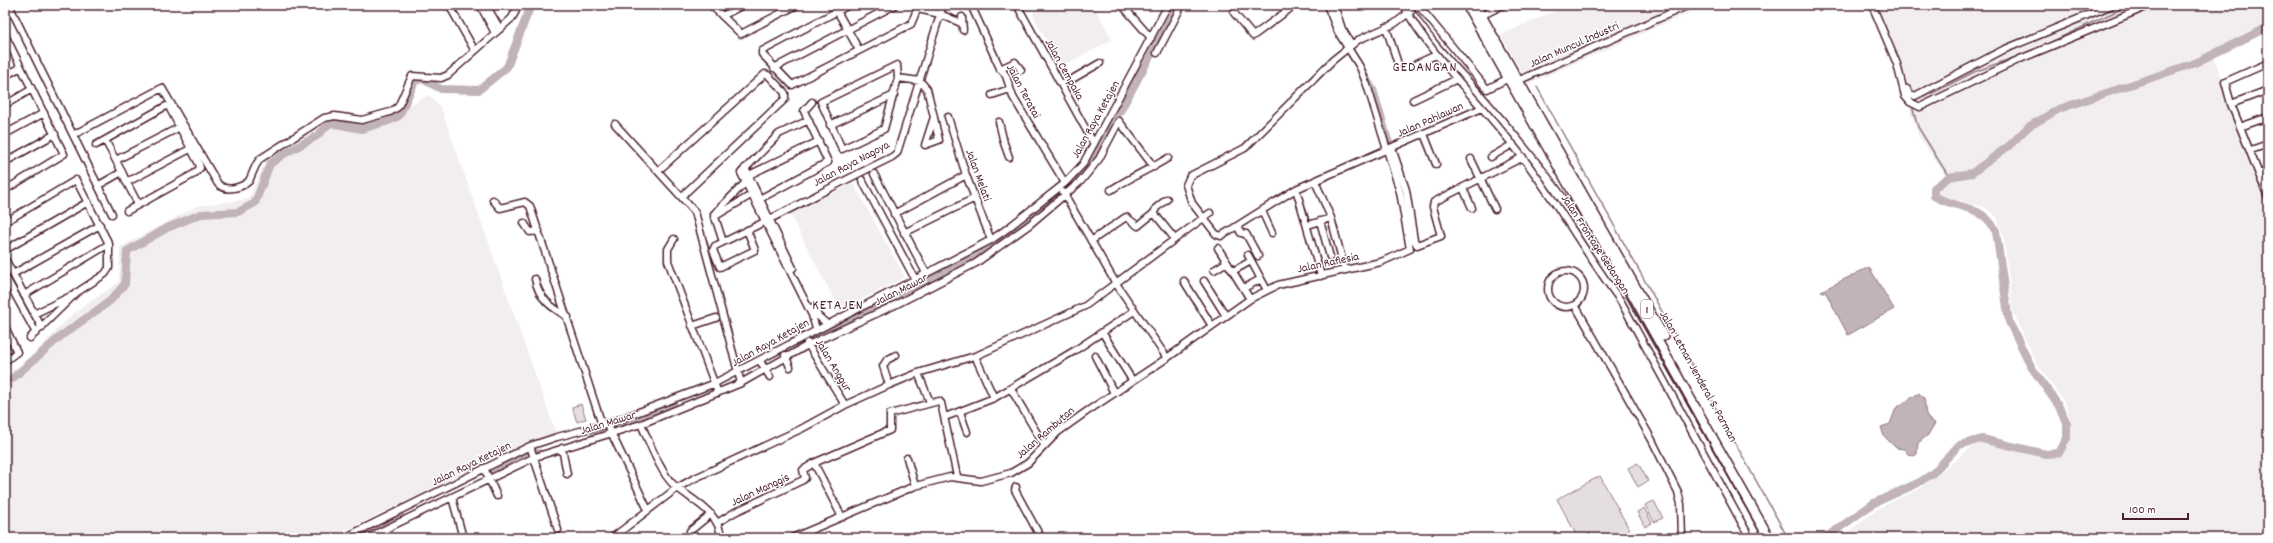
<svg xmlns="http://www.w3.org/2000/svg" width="2273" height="543" font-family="Dekko,sans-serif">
<rect width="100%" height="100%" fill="#fff"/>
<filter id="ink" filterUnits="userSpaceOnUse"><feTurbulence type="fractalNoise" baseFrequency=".025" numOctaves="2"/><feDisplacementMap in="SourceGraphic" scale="8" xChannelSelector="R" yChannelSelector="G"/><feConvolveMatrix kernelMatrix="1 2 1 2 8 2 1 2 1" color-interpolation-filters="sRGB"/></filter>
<g filter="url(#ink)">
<path fill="#f2eeef" d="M1048,5H1094L1112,40L1060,67L1032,13Z
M1568,5H1707L1528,84L1501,35Z
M1871,5H2268V32L2214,58L2268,203V538H1840L1879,508L1921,488L1974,445L1990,443L2041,453H2059L2068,447L2071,422L2066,405L2036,362L2013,312L2004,238L1997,217L1986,208L1942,196L1935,188L1948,179L1918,135L1890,49Z
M429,95L441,108L556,433L524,445L329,538H5V376L37,351L70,316L119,282L120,247L197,206L248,199L270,153L327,116L383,119Z
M853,183L905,277L840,311L790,214Z"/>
<path fill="#e5dee0" stroke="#987e86" d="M581,404L586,419L577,422L572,407Z
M1638,463L1648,481L1638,487L1628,468Z
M1600,476L1633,536L1630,538H1578L1557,499Z
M1654,501L1663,518L1654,522L1645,505Z
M1644,508L1652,523L1645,527L1637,512Z"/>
<path fill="#c1b3b6" stroke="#91787e" d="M1869,267L1894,309L1848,335L1826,293L1821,291Z
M1919,393L1924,398C1927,410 1922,417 1935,423L1928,435L1918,443L1917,454L1914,456L1908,454L1904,449L1896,448L1884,436L1881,427L1890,424L1896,408Z"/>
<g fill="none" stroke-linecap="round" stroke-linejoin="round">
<path stroke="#91787e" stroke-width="1.5" d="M1537,87L1788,538
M1925,97L1974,72L2032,51L2125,7
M1912,106L1918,127L1949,177"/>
<path stroke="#c1b3b6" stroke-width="8" d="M1366,78L1373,90L1392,154
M801,346L993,245L1022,224L1080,174L1111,128L1178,5
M5,385L61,336L110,301L125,284L127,251L167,228L201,214L238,212L255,203L270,164L284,154L317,136L330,123L362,129L389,121L399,116L415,81L422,79L441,89L479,90L507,67L531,5
M594,436L675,407
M490,476L525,457L539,453
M359,538L402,518
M1825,538L1874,503L1918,483L1932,474L1959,445L1982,439L2046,454L2059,453L2067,438V423L2058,405L2032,368L2009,322L1996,231C1981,203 1958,210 1934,196V188L1949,177L1972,173L2010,145L2028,127L2059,109L2195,63L2268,27"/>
<g stroke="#4a1f2b" stroke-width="9">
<path id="minor" d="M9,5L112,214
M449,5L475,51
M480,5L495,33
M486,5L500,29
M495,5H503
M711,5L741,34L797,5
M849,5L762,51V54L792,85L911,24L919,5
M971,5L999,66L1006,76L1013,97L1065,183
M1017,5L1094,144
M1122,5L1151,38
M1334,5L1342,29L1352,45
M1403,5C1432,57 1476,98 1513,145C1553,194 1582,249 1620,300L1750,538
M1418,5L1487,89L1509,78
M1419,5L1394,24L1358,40L1333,60L1245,148L1190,176L1186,185L1192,203L1216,234L1221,236L1296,189L1482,108
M1872,5L1897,64L1905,96L1910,102L1920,107L2020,59L2151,5
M918,9L940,14L961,23
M837,11L859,50
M1234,13L1253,36L1295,5
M5,15L13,13
M722,16L743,5
M1481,16L1503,5
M962,17L963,30
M1386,27L1398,64
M5,35L64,154L5,190
M1157,53L1182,5
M2268,63L2225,82L2231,104L2268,197
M1416,64L1436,55
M897,65L898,78L884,129L842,149L821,102Z
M774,68L895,5
M1000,69L1015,62L1021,70
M5,76L21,67
M898,78L920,81L927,89L934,117L925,145
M1515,82L1689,5
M1062,85L1100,63
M1907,89L1910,95L1915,96L2003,50L2112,5
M992,95L1010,89
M1413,100L1457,79
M2231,104L2268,90
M5,105L32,89
M948,117L966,175L991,240
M809,120L779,134L741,173L812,315L816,329
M999,122L1004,143L1009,157
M615,124L695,212L741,383
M830,125L894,95
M2240,127L2268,117
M5,134L44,113
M1424,134L1436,164
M73,135L162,88L218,184C226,192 241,188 249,181L256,165L260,159L324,118L335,116L362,120L390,112L398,107L412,76L441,78L448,75L512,18L519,5
M105,140L166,106L169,107L199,164L200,168L194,174L127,211
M96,145L105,140L122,172L99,185
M925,145L939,140L934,118
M1392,148L1406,190L1414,240L1417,245L1441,236L1433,207L1434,202L1523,157
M2251,150L2268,144
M1491,157L1513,144
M1471,159L1495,209
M116,160L180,127
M5,162L55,134
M745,168L793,268
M658,171L765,74L768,75L785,93V99L682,196
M122,172L126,181L133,179L190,149
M874,174L926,273
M2259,174L2268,171
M745,177L819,141
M862,180L915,279
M126,181L138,204
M1315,181L1331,218
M1463,188L1472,208
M1296,189L1321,276
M1111,190C1130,177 1149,170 1168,158
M1063,192L1115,282L1167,358
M493,200L500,208L525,202L530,206L602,425
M756,201L828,162L804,111L812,102
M1262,211L1272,233
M1154,213L1174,238
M894,214L966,175
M714,217L751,195
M1320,221L1330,257
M5,222L76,180L109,244V268L105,274L76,293L30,338
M524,223L530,232L539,231
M1308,225L1331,218L1345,270
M1237,226L1241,233L1246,234L1258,256
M747,230L755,250L720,267L713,250L715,246C775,218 832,186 892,157L897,153L943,5
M904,233L975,198
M674,239L668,249V261L718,393
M1091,241L1126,217L1138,226L1154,213L1156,208L1167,199
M723,242L714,214L745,183
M1218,248L1250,299
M5,250L88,202
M1248,255L1267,290
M5,259L42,328
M1214,270L1227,262
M1233,271L1251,261
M1548 289a18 18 0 1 1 36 0a18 18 0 1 1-36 0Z
M13,274L100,225
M5,276L36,333
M535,279C539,299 551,307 568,317
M1184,281L1212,326
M1204,281L1226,316
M1244,288L1261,279
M24,295L109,244
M1575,305L1652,440L1678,492L1681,504L1682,538
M813,307L818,316L827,324
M34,314L71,296
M692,326L716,318
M5,327L17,352L5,361
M1102,332L1132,380
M807,343L845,405
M785,355L790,367
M975,356L994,398
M1095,356L1114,393
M760,361L770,377
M918,373L930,402
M889,385L883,366L887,360L896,355
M1011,389L1044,445
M960,412L967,432
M945,417L994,398L1074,351L1134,311
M607,424L648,510
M641,424C649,441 660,472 673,484C690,500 720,511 721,538
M530,446L558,530
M562,448L567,474
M907,458L915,486
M814,463L842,517
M484,468L497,496
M1016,487L1015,490L1041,538
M452,497L463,538
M717,523L735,512L803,480L805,478L803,470L814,463L890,430V414L939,401L941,403L957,476
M690,531L711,514
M344,538L530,446L557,437L607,424L713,384L991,240L1008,228L1065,183L1083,164L1168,5
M367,538L535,457L641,424L741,383L808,345L893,306L976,263L1029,225L1081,181L1099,159L1119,121L1154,167
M612,538L677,488L693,479L801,429L845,405L889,385L918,373L978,355L1085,306L1210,213
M792,538L915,486L950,477L981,481L1011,473L1028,463L1058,432L1086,412L1167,358L1250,299L1278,285L1381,262L1410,249L1400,192L1367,85L1360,67L1338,32L1327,5"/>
</g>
<g stroke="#4a1f2b" stroke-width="12">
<path id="highway" d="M1467,5L1769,538
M1475,5L1663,336"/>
</g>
<use href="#minor" stroke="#fff" stroke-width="6"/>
<use href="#highway" stroke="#fff" stroke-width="9"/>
<path stroke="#4a1f2b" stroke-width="1.5" d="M1412,5C1432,40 1463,69 1489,99C1529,146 1564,189 1597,241L1763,538"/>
</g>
</g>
<g text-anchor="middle" stroke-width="3" stroke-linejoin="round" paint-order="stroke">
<rect fill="#fff" stroke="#80626b" stroke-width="1" x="1641" y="300" width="12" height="18" rx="3"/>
<g font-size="11" font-weight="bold" fill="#4a1f2b">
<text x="1647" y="313">1</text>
</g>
<g font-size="12" fill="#4a1f2b" stroke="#fff">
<text transform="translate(1574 44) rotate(-24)" y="4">Jalan Muncul Industri</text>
<text transform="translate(1065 69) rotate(61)" y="4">Jalan Cempaka</text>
<text transform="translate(1024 91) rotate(62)" y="4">Jalan Teratai</text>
<text transform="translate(1095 119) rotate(-61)" y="4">Jalan Raya Ketajen</text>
<text transform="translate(1430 119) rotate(-24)" y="4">Jalan Pahlawan</text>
<text transform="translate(851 163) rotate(-28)" y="4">Jalan Raya Nagoya</text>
<text transform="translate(979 175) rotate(70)" y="4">Jalan Melati</text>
<text transform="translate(1596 244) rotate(57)" y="4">Jalan Frontage Gedangan</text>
<text transform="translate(1328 262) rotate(-12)" y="4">Jalan Raflesia</text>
<text transform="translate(901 289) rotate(-27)" y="4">Jalan Mawar</text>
<text transform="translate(770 342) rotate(-29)" y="4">Jalan Raya Ketajen</text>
<text transform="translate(834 365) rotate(59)" y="4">Jalan Anggur</text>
<text transform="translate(1699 376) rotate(61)" y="4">Jalan Letnan Jenderal S. Parman</text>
<text transform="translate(608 422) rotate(-17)" y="4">Jalan Mawar</text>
<text transform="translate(1045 432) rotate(-41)" y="4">Jalan Rambutan</text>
<text transform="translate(471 463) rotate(-26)" y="4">Jalan Raya Ketajen</text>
<text transform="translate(760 489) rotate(-25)" y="4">Jalan Manggis</text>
</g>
<g font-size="14" letter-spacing="1" fill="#4a1f2b" stroke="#fff">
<text x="1425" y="71">GEDANGAN</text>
<text x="838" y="309">KETAJEN</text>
</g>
</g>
<rect width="2273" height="543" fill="none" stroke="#fff" stroke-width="20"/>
<rect x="10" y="10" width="2253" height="523" fill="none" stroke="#4a1f2b" stroke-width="1.5" filter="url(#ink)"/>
<path d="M2123 513v6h65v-6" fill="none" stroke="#4a1f2b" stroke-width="2"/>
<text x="2129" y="513" font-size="12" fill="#4a1f2b" stroke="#ffffff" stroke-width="3" paint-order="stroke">100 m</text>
</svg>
